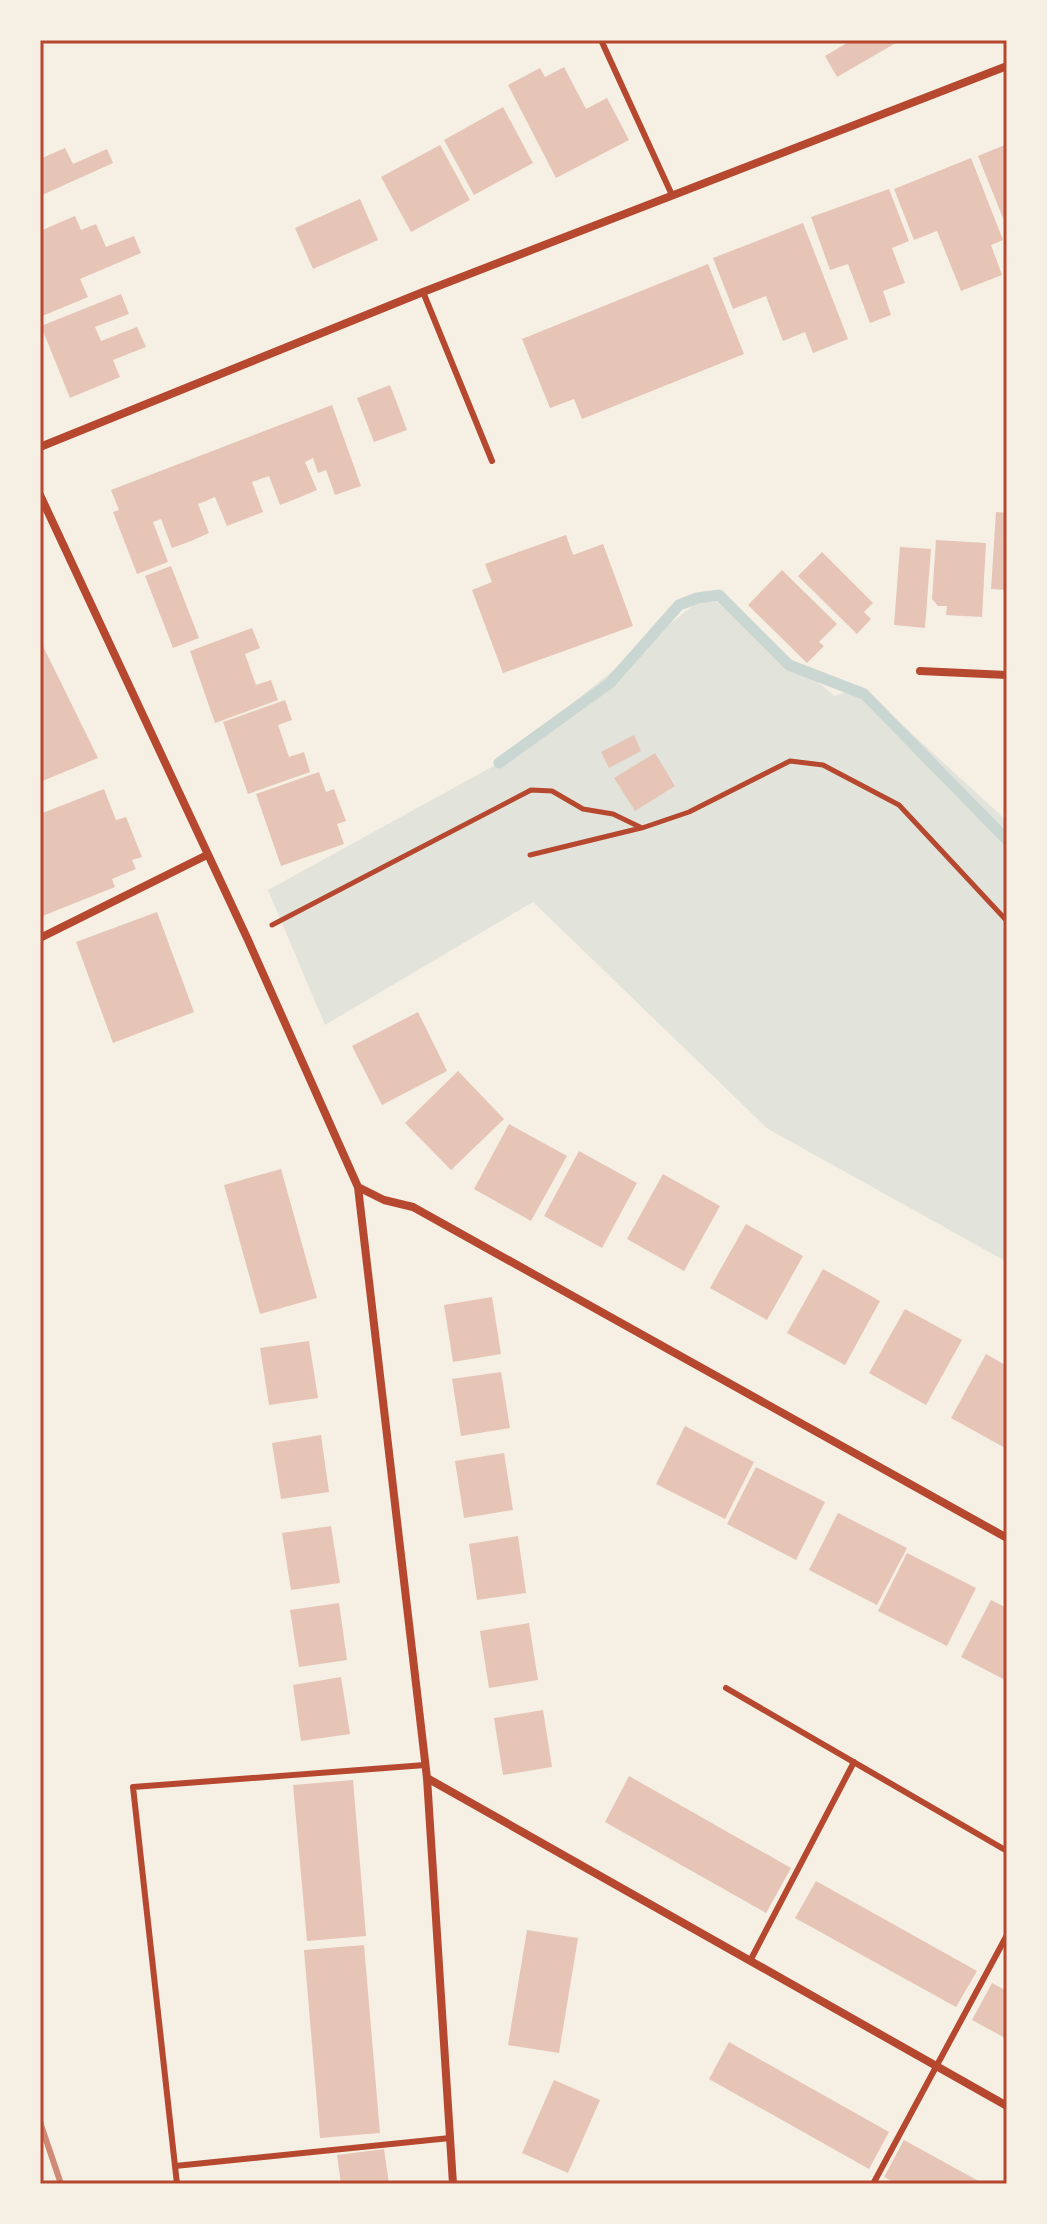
<svg xmlns="http://www.w3.org/2000/svg" width="1047" height="2224" font-family="Manrope,sans-serif">
<rect width="100%" height="100%" fill="#f6efe4"/>
<path fill="#e2e4dc" d="M707,594L835,696L860,686L1007,821V1262L768,1129L533,902L325,1025L268,890L499,763Z"/>
<g fill="none" stroke-linecap="round" stroke-linejoin="round">
<path stroke="#c9d6d2" stroke-width="11" d="M499,763L610,683L679,605L697,598L719,595L789,665L864,694L1007,840"/>
</g>
<path fill="#e6c5b7" d="M852,40H901L837,77L825,56Z
M564,67L586,109L607,98L629,140L556,178L508,85L540,68L545,77Z
M503,107L533,163L474,195L444,140Z
M1007,144V228L978,156Z
M440,145L470,200L411,232L381,177Z
M65,148L73,164L107,149L113,163L40,196V159Z
M971,158L1003,240L991,245L1002,275L961,291L937,231L914,240L894,189Z
M889,189L909,241L892,248L905,283L883,291L891,315L870,323L848,264L830,270L811,217Z
M360,199L378,240L313,269L295,228Z
M75,216L81,230L96,224L106,247L134,236L141,253L80,279L88,297L40,317V231Z
M803,223L848,339L813,353L805,332L783,341L766,296L733,309L713,258Z
M708,264L744,354L582,419L574,399L550,408L522,339Z
M121,294L129,314L95,327L101,341L137,327L146,347L113,360L120,377L70,398L41,326Z
M390,385L407,430L374,442L357,398Z
M332,405L361,486L335,495L326,470L318,473L313,458L305,462L317,490L298,498L280,505L269,476L252,482L263,512L227,526L215,497L206,501L198,504L209,533L191,541L172,548L161,519L153,522L168,562L137,574L113,512L119,510L111,490Z
M996,512L1007,513V590L991,589Z
M566,535L573,555L603,544L633,626L503,673L472,590L492,582L485,564Z
M936,540L986,543L982,617L946,615L947,606H938L932,599Z
M900,547L931,549L925,628L894,625Z
M822,552L873,603L864,612L871,619L857,634L798,576Z
M171,566L199,638L173,648L145,576Z
M782,570L837,624L819,642L824,646L807,663L748,605Z
M252,628L260,648L245,654L256,685L271,680L278,700L215,723L190,651Z
M40,640L98,758L40,782Z
M285,700L292,720L278,725L289,757L304,752L310,772L248,794L223,722Z
M634,735L641,751L609,768L601,752Z
M655,753L675,786L635,811L614,778Z
M319,772L326,792L334,789L346,821L337,824L344,844L281,866L256,794Z
M104,789L116,820L126,817L142,857L132,860L136,869L112,879L115,887L40,917V814Z
M157,912L194,1012L113,1043L76,942Z
M418,1012L447,1071L382,1105L352,1046Z
M458,1071L504,1119L451,1170L405,1123Z
M509,1124L567,1156L531,1221L474,1189Z
M579,1151L637,1183L602,1248L544,1216Z
M281,1169L317,1298L260,1314L224,1185Z
M663,1174L720,1206L684,1271L627,1239Z
M746,1224L803,1256L767,1320L710,1288Z
M823,1269L880,1301L845,1365L787,1333Z
M492,1297L501,1354L453,1362L444,1305Z
M905,1309L962,1340L926,1405L869,1373Z
M309,1341L318,1398L269,1405L260,1348Z
M986,1354L1007,1366V1449L951,1418Z
M501,1372L510,1428L461,1436L452,1379Z
M685,1426L754,1462L725,1519L656,1484Z
M321,1435L329,1492L281,1499L272,1443Z
M504,1453L513,1510L464,1518L455,1461Z
M756,1467L825,1502L796,1560L727,1524Z
M838,1513L907,1548L877,1605L809,1570Z
M331,1526L340,1583L291,1590L282,1533Z
M518,1536L526,1593L477,1600L469,1544Z
M907,1553L976,1588L947,1646L878,1611Z
M991,1600L1007,1608V1681L961,1657Z
M339,1603L347,1660L299,1667L290,1610Z
M529,1623L538,1680L489,1688L480,1631Z
M341,1677L350,1734L301,1741L293,1685Z
M543,1710L552,1767L503,1775L494,1718Z
M629,1776L791,1868L766,1913L605,1822Z
M353,1780L366,1936L307,1941L293,1785Z
M816,1881L977,1971L956,2007L795,1918Z
M527,1930L578,1938L559,2053L508,2045Z
M364,1945L380,2133L320,2138L304,1950Z
M992,1983L1007,1991V2039L972,2020Z
M729,2042L889,2132L869,2169L709,2079Z
M554,2080L600,2100L568,2173L522,2153Z
M904,2140L984,2184H897L884,2177Z
M384,2149L389,2184H341L337,2155Z"/>
<g fill="none" stroke-linecap="round" stroke-linejoin="round">
<path stroke="#b5482f" stroke-width="5" d="M530,855L641,828
M272,925L531,790L552,791L583,809L613,814L642,828L689,812L790,761L823,765L899,805L1007,921"/>
<path stroke="#b5482f" stroke-width="6" d="M601,40L672,195
M423,292L492,461
M726,1688L1007,1851
M425,1765L133,1787L175,2166L450,2138
M750,1961L854,1762
M175,2166L177,2184
M873,2184L1007,1935"/>
<path stroke="#b5482f" stroke-width="8" d="M40,447L423,292L1007,66
M40,495L248,940L358,1187L427,1778L453,2184
M920,671L1007,675
M40,938L207,855
M358,1187L384,1200L413,1207L1007,1538
M427,1778L1007,2106"/>
<path stroke="#cf8b77" stroke-width="6" d="M40,2122L61,2184"/>
</g>
<rect width="1047" height="2224" fill="none" stroke="#f6efe4" stroke-width="84"/>
<rect x="42" y="42" width="963" height="2140" fill="none" stroke="#b5482f" stroke-width="3"/>
</svg>
